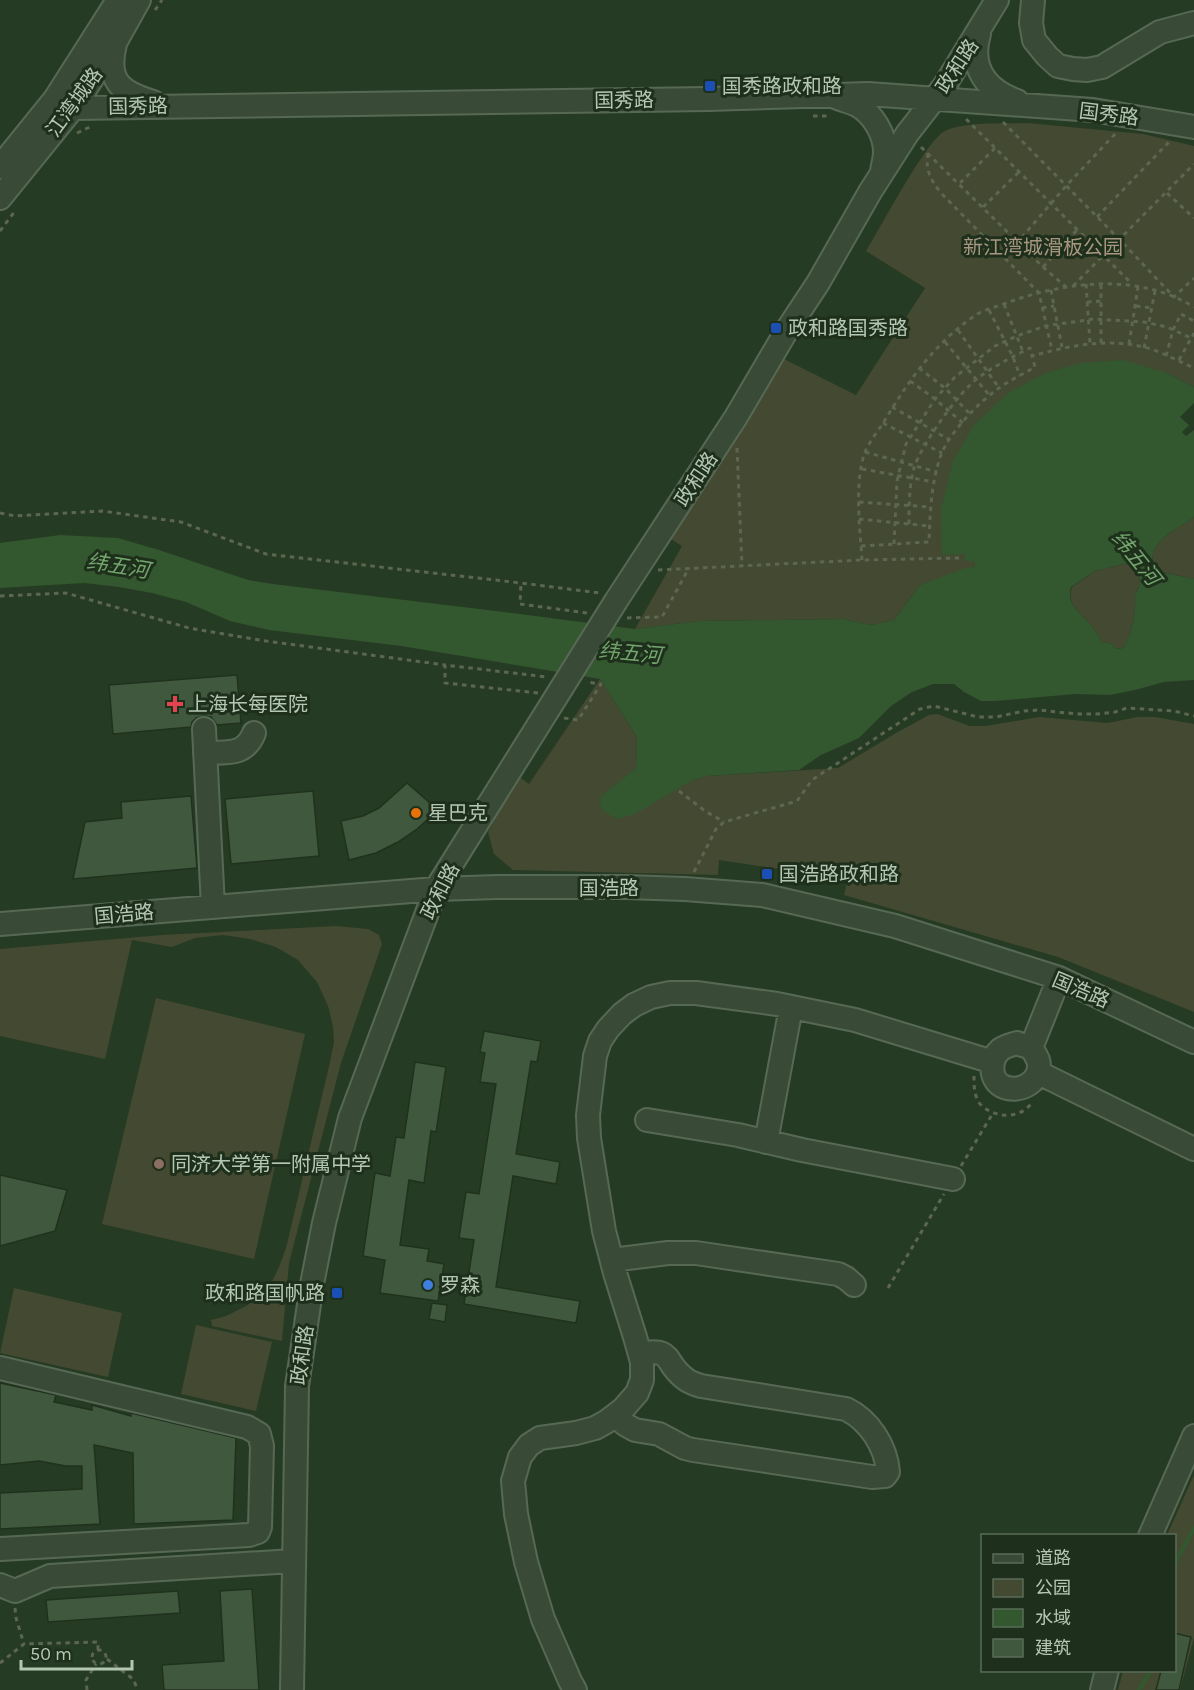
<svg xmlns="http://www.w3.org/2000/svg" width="1194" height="1690" font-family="Karla,'Noto Sans SC',sans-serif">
<rect width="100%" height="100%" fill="#263b23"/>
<path fill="#444931" d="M1028,123L1143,134L1194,146V387L1167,373L964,554L974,561L975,567L920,585L894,620L871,625L843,619L699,621L635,629L682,546L668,537L784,359L856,395L925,288L866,251C880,229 926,140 945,131C965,121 1005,124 1028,123Z
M1194,517V579L1162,572L1153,566C1147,541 1177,530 1194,517Z
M1128,563C1140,571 1144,582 1135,594C1136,607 1134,621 1130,634C1129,639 1126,641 1125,647L1120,649L1115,648L1113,644L1102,642C1099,638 1097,633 1094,629C1085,615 1065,607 1072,587L1095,571Z
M600,679L637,737L636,768L601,797L693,780L707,776L838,768L896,733L929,715L937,714L970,726H986L1039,717L1107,723L1138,717H1155L1194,724V1012L1058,957L844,895L848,879L719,860L718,875L513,870L494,854L488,832L518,776L529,784Z
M336,926L368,929L379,935L382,944L341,1063L289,1263L282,1341L212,1326L211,1320C221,1318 229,1315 238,1310C268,1297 276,1277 286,1248L330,1062L334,1042L333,1026L328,1006L317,982L298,960L276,947L250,939L223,935L195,938L172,947L132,940L105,1059L0,1036V949L162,935Z
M156,998L305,1034L254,1259L102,1224Z
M14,1288L122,1313L108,1377L0,1353Z
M196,1325L272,1342L256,1411L181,1394Z
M1194,1475V1638L1180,1690H1118L1123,1671L1174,1670V1536L1167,1535Z"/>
<path fill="#33572f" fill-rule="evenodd" d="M1123,360L1167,373L1194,387V403L1180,417L1189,425L1182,432L1186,436L1194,430V517C1177,530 1147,541 1153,566L1161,572L1194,579V680L1164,682L1135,690L1110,695L1075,694L996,701H981L964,692L954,684H933L912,692L891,706L859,738L821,755L799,770L707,776L693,780L635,814L618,819L606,813L600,807L601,796L636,768L637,737L600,679L401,646L269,630L230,621L186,602L152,593L119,587L84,583L0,588V543L60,535L118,538L159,550L248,580L273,584L512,613L635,629L699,621L843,619L871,625L894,620L920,585L965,568L975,567L974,561H965L964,554L942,555L941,509L953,461L974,425L1008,393L1045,373L1081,363ZM1128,563C1140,571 1144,583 1135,594C1136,607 1134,621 1130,634C1129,639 1126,641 1125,647L1120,649L1115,648L1113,644L1102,642C1099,638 1097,633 1094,629C1085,615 1065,607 1071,587L1095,571Z"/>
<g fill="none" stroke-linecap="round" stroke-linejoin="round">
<path stroke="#33572f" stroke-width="4.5" d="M1174,1565L1194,1528
M1139,1690L1151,1670"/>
</g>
<path fill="#40593e" stroke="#20321e" stroke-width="1.5" d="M237,675L241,723L217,725L211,717L203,716L196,718L192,722L191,727L113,734L109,685Z
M407,783L438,810L417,829L398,842L376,853L349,860L341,821L363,816L379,808Z
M313,791L319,856L231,864L225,799Z
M191,796L197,868L73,879L85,822L122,818L121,802Z
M484,1031L541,1041L537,1062L531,1061L516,1154L560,1162L556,1184L513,1176L496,1287L580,1301L576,1323L464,1304L474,1240L459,1238L466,1192L479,1194L496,1084L480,1082L485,1053L480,1052Z
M415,1062L446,1067L436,1132L431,1131L424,1183L409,1180L400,1245L429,1249L427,1261L444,1264L438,1301L380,1293L385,1260L363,1256L375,1173L390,1176L396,1137L404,1138Z
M0,1175L67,1190L55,1231L0,1246Z
M432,1303L447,1305L445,1322L429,1319Z
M0,1383L56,1395L54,1402L92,1410V1405L131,1416V1413L236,1438L233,1520L134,1524L133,1453L94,1445L100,1524L0,1529V1493L82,1489V1466H66L39,1461L0,1465Z
M252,1589L259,1690H164L162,1665L224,1661L220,1591Z
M178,1591L180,1613L48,1622L46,1600Z
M1174,1633L1191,1637L1179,1690H1156L1161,1671H1174Z"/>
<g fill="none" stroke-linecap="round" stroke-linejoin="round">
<g stroke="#576955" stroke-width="26">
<path id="minor" d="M1033,0L1031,23L1034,40L1047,56L1058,66L1073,69L1087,70L1102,67L1160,32L1194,23
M979,34C969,68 986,90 1017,101
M115,44C106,81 120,92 153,102
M835,97C842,100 851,102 857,105C873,114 885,134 885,152C885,158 883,165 882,171
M55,99L73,108L708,99L868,94L1093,110L1194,127
M0,167L55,99L118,0
M0,198L73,108L115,43L139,0
M616,601L736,417L787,330L818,283L870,192L907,134L945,85L997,0
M204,729L213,907
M205,753C227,752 245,756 254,733
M0,924L436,889L497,887H626L685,889L762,895L895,926L1059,978L1194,1042
M1017,1043C1021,1045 1027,1046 1031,1048C1034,1051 1036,1056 1038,1060C1044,1080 1020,1095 1002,1086C989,1079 990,1059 1000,1050C1005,1046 1011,1045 1017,1043Z
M1031,1048L1059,978
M1039,1073L1194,1149
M647,1120L738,1135L802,1150L953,1179
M766,1142L791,1007
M612,1260L668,1253H696L838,1274L846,1278L854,1285
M0,1368L247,1427L259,1434L262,1446L260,1527L258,1532L249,1535L0,1549
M615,1416L626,1425L635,1430L659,1434L685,1448L693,1450L872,1477L885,1476L888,1472C886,1446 869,1420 846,1409L701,1386C694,1384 688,1382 683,1377C664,1362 673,1347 640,1354
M1150,1536L1194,1436
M0,1585L15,1591L50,1576L293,1561
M292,1690L297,1386L312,1284L324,1223L350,1118L436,889L561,689
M575,1690L570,1681L543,1619L526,1562L516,1514L513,1481L520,1457L529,1445L540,1438L576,1433L595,1428L606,1422L623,1409L637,1393L642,1380V1362L635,1337L615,1273L604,1231L589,1138L588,1115L595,1056L600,1041L608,1029L622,1014L634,1005L651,997L670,993H696L777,1004L855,1020L993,1062
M1102,1690L1107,1670"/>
</g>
<path stroke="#5c6651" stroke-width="3" stroke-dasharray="4.5 4.5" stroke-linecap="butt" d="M155,10L162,0
M813,116H830
M966,119L1132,284
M1003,122L1120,240L1174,297L1194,278
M77,133L90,127
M921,147L1043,267L1066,287
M928,153C925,170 930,178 940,192L1039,293L1052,350
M960,183L995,148
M1167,193L1194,218
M983,207L1019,172
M1097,217L1169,142
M0,231L15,211
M1004,258L1066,186L1116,133
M1043,267L1077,230
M1086,284L1090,344
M1073,286L1194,164
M1051,290L1062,347
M1087,302L1102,301
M1004,304L1023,352
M1136,306L1152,308
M1042,308L1054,306
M989,310L1013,357L1020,376
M958,330L999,388
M945,342L990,396
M1101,343V284
M1129,344L1138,287
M1144,348L1155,291
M1166,356L1173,330L1181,314L1194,321
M1179,360L1194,333
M919,368L945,388L970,414
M910,381L935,399L963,423
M892,407L950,440
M883,423L942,453
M737,448L742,566
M865,452L937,472
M862,469L934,482
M859,502L930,507
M0,513L15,516L102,511L181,522L266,554L521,583
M859,519L929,526
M909,524C909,505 909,487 914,468C921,445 959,392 978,378C994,366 1012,357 1030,348L1032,356
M894,544L897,481L906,444L935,399L955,377L995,346L1017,336L1045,326L1094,319L1144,322L1167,327L1191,338
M861,546L929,542C930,513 931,483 941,455C950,432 979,402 999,388C1010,380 1023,374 1035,367L1032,356C1071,345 1112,337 1151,349C1166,354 1180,362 1194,368
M862,560C860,529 854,482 865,452C869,443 876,433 882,425C907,383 934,343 976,315C985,309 999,306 1009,302C1068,281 1139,273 1194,307
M658,570L862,560L959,558
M0,596L66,593L189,628L266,641L445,665
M587,613L520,604L521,583L600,593
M627,618L662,617L689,568
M538,693L445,683V665L547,677
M564,718L578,720L601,684L586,682
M679,791L705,811L724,822
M694,872L716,829L724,822L797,801L812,780L920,709L934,706L978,717H996L1024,711L1039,710L1077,714H1097L1115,712L1127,708L1174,711L1194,716
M974,1076C974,1086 974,1096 980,1104C994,1118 1018,1120 1031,1104
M961,1166L993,1113
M888,1288L944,1194
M15,1608L16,1618L24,1644
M92 1657a7 7 0 1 1 14 0a7 7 0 1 1-14 0Z
M107,1659L133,1679L138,1690
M0,1663L24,1644L98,1642V1650
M87,1690L86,1680L96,1664"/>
<use href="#minor" stroke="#394b37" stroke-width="22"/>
<g stroke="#576955" stroke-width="26" stroke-linecap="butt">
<path id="minor-bridge" d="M561,689L616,601"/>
</g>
<use href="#minor-bridge" stroke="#394b37" stroke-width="22"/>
</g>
<g fill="#1a4fb4" stroke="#1e301c" stroke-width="2">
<rect x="704" y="80" width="12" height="12" rx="3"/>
<rect x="770" y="322" width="12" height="12" rx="3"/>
<rect x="761" y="868" width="12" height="12" rx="3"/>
<rect x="331" y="1287" width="12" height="12" rx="3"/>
</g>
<path fill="#e0444e" stroke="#1e301c" stroke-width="2" d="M172 695h6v6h6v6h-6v6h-6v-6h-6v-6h6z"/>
<circle fill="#e8710a" stroke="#1e301c" stroke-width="2" cx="416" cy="813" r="6"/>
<circle fill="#8d6e63" stroke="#1e301c" stroke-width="2" cx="159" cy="1164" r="6"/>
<circle fill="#3f7fe0" stroke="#1e301c" stroke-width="2" cx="428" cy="1285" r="6"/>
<g text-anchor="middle" stroke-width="6" stroke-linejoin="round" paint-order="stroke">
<g font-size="20" fill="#b4c7b3" stroke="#1e301c">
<text transform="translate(957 66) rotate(-57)" y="7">政和路</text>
<text transform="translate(624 100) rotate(-1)" y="7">国秀路</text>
<text transform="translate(74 102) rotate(-54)" y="7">江湾城路</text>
<text transform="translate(138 106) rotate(-1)" y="7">国秀路</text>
<text transform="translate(1109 114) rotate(7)" y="7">国秀路</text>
<text transform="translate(696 479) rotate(-57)" y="7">政和路</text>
<text x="609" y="895">国浩路</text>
<text transform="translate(440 891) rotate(-63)" y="7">政和路</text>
<text transform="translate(124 914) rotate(-5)" y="7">国浩路</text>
<text transform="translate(1081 990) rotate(23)" y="7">国浩路</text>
<text transform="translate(302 1355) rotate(-82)" y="7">政和路</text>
</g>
<g font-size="20" fill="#b4c7b3" stroke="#1e301c" text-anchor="start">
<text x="722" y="93">国秀路政和路</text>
<text x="788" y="335">政和路国秀路</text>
<text x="188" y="711">上海长每医院</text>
<text x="428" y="820">星巴克</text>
<text x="779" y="881">国浩路政和路</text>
<text x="171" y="1171">同济大学第一附属中学</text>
<text x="440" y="1292">罗森</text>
<text x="325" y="1300" text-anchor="end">政和路国帆路</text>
</g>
<g font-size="20" fill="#a79680" stroke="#1e301c">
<text x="1043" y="254">新江湾城滑板公园</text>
</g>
<g font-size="21" font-style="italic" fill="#73a56d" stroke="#1e301c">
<text transform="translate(1136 558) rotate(51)" y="7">纬五河</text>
<text transform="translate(118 566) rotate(9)" y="7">纬五河</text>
<text transform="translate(630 653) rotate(5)" y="7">纬五河</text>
</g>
</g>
<rect x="981" y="1534" width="195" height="138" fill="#1e301c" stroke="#5a6c58" stroke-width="1.5"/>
<rect x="993" y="1554" width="30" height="9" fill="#394b37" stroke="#5a6c58" stroke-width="1.5"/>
<text x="1035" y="1564" font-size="18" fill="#b4c7b3">道路</text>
<rect x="993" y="1579" width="30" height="18" fill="#444931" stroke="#5a6c58" stroke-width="1.5"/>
<text x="1035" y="1594" font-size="18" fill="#b4c7b3">公园</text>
<rect x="993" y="1609" width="30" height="18" fill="#33572f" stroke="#5a6c58" stroke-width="1.5"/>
<text x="1035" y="1624" font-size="18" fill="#b4c7b3">水域</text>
<rect x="993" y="1639" width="30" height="18" fill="#40593e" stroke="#5a6c58" stroke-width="1.5"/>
<text x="1035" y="1654" font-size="18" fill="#b4c7b3">建筑</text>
<path d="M21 1660v9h111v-9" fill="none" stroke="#b4c7b3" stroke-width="3"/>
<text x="30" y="1660" font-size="18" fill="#b4c7b3" stroke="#1e301c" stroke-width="4.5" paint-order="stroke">50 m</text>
</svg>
